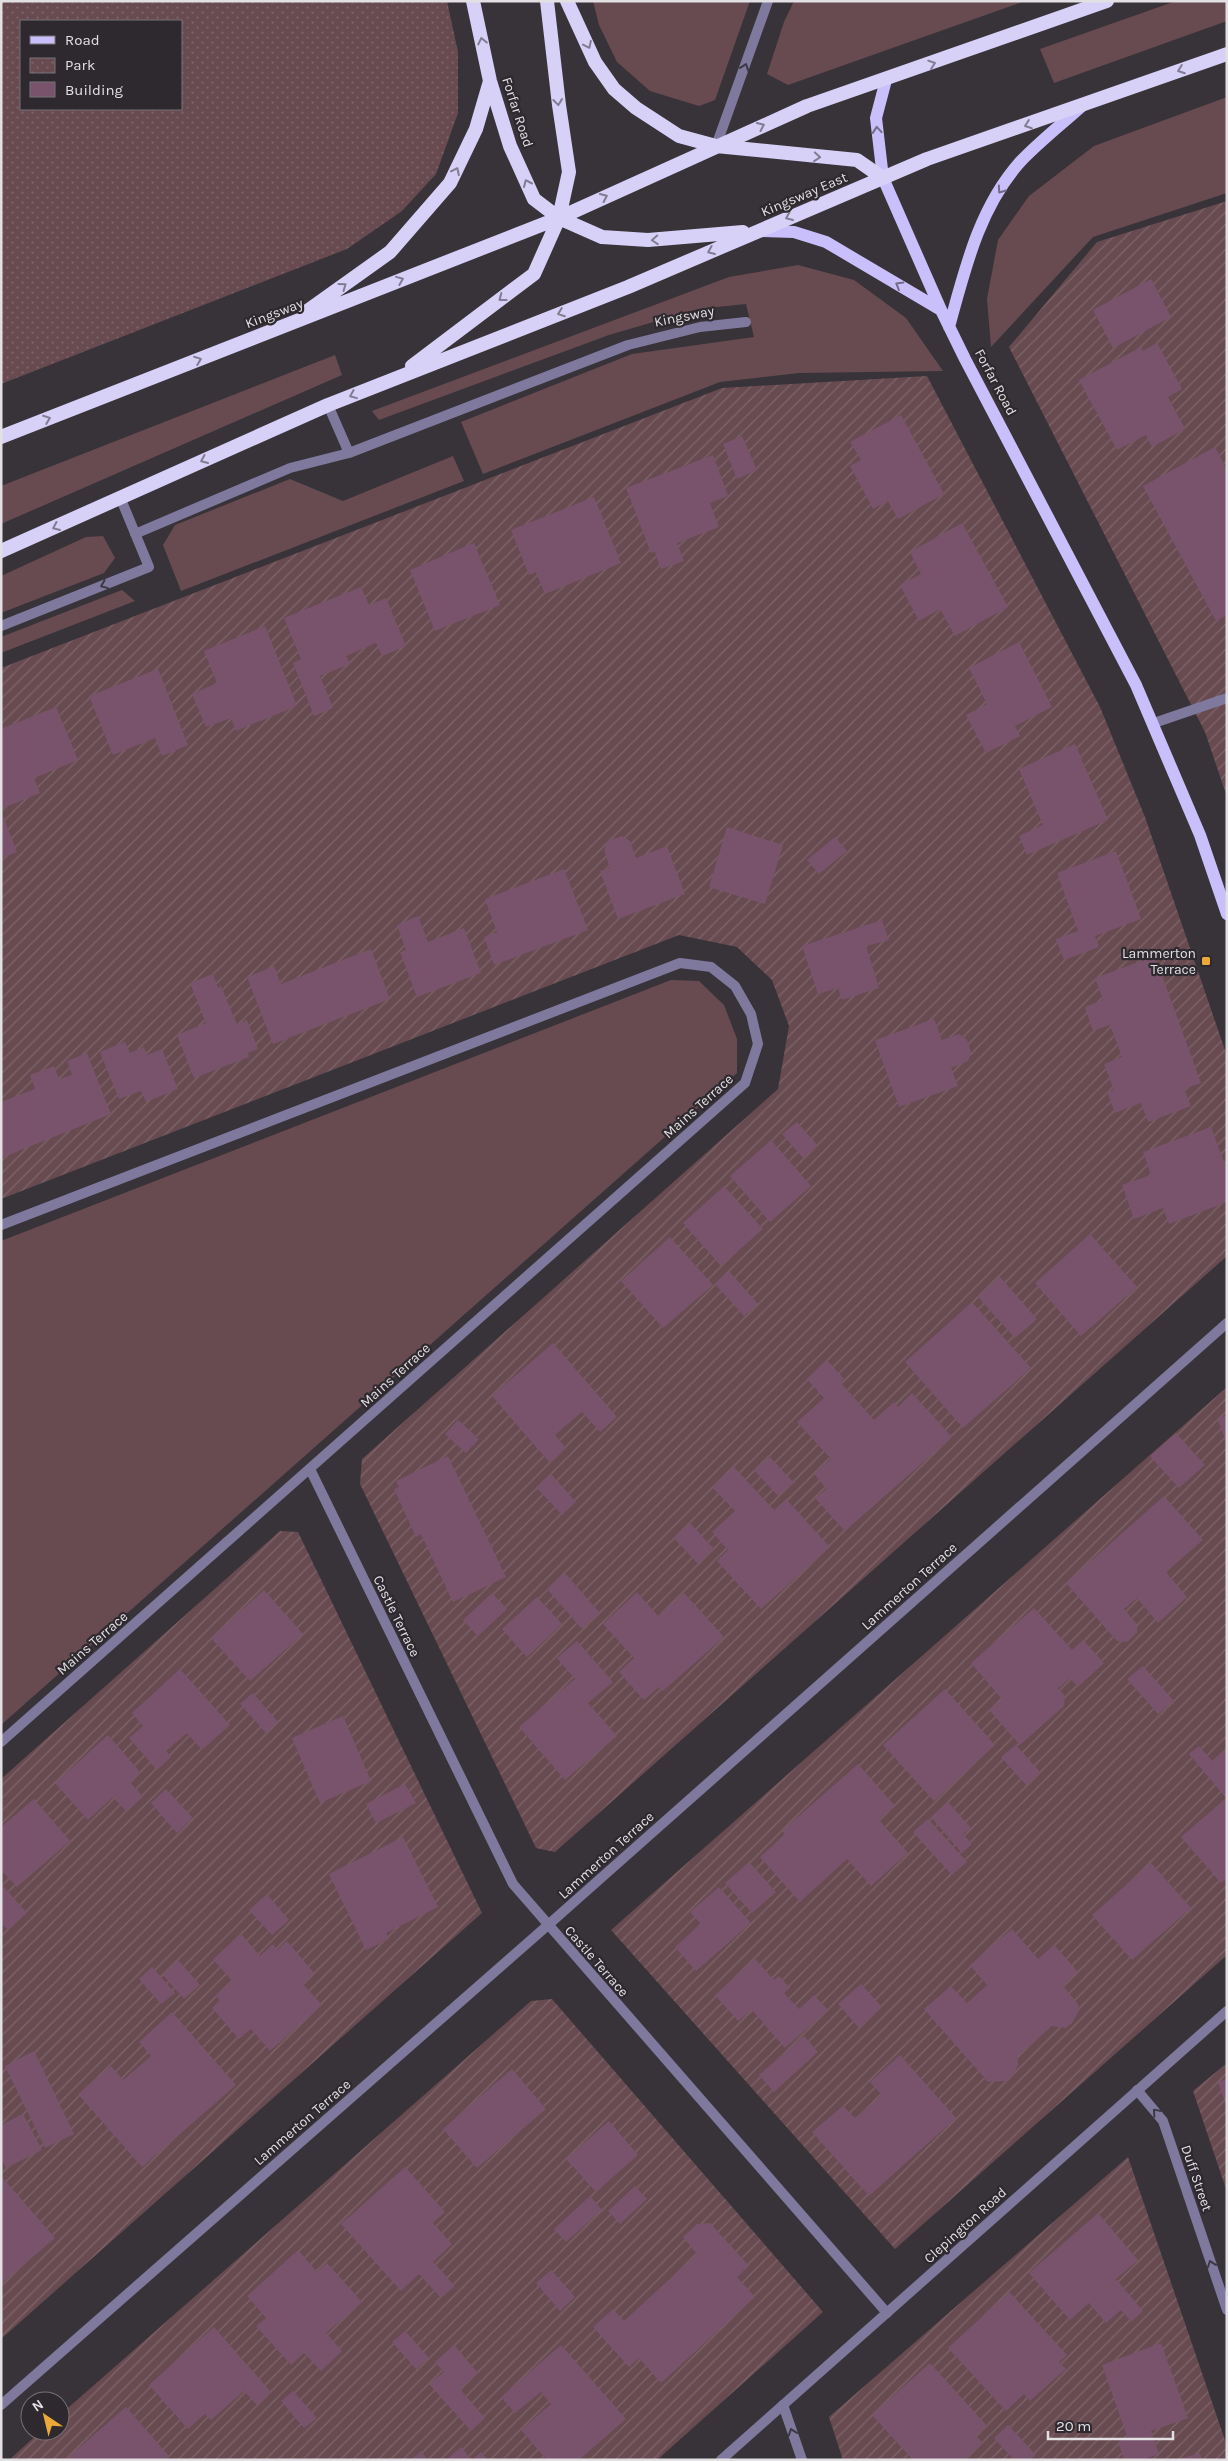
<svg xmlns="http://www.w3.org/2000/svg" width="1228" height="2461" font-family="Karla,sans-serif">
<defs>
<pattern id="park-dots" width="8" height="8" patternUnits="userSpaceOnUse" patternTransform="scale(1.25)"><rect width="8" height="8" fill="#684b51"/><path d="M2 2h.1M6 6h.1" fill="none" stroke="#7d656a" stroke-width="1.8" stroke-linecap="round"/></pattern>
<pattern id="garden-furrows" width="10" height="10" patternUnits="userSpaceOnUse" patternTransform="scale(1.25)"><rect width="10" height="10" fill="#684b51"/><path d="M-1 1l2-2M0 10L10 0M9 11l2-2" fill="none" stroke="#7d656a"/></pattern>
</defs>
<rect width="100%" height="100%" fill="#373339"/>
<path fill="#684b51" d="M593,1H750L715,100L699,106L650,91L617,62L599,25Z
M794,1H1025L788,85L767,74L784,22Z
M1176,1H1227V21L1054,83L1040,49Z
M1227,97V193L1093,237L991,347L987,299L998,240L1029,196L1094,146Z
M798,265L854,280L906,318L943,371L799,373L720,382L483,474L461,422L632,354L754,337L746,304L698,309L609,335L379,420L372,411L729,277Z
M335,355L342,375L1,524V486Z
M453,456L464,481L181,591L163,545L175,525L290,479L343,501Z
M103,536L115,558L104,573L1,613V576L86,537Z
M122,590L135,601L1,653V637Z
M671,980L699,981L724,1005L737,1039V1073L1,1725V1241Z"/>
<path fill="url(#park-dots)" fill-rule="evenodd" d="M1,1H447L458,52V113L436,174L402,211L347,249L1,384ZM21,21H181V109H21Z"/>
<path fill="url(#garden-furrows)" d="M1227,201V797L1205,732L1009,347L1097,242Z
M927,376L1100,707L1145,817L1227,1056V1256L555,1852L536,1848L360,1484L362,1459L778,1089L789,1026L772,980L737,947L679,935L1,1199V668L722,388Z
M1227,1387V1955L895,2249L611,1930Z
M280,1531L298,1532L482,1913L1,2339V1779Z
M552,1999L823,2312L657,2460H9L41,2431H60V2415L531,2001Z
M1227,2063V2192L1193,2091Z
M1128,2157L1227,2446V2460H843L829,2417Z"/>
<path fill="#79536c" d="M1151,279L1171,317L1113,348L1093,310Z
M1157,343L1182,389L1168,397L1185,429L1152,447L1146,435L1117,450L1079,380L1141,347L1143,351Z
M901,415L944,494L898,519L888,501L873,509L850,466L861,460L850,442Z
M742,436L757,470L737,479L723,444Z
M1215,447L1227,470V615L1216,621L1143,486Z
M713,455L728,496L710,503L719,527L677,543L684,561L661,569L655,552L651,553L626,488Z
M594,497L621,563L545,594L536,572L529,575L511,530Z
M962,523L1008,607L955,636L940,609L919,621L900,585L921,574L910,552Z
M474,543L500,605L435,631L410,570Z
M361,587L369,605L386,598L406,646L382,656L376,643L346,656L350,664L320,676L333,708L314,716L293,663L301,659L284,618Z
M265,626L297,706L236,731L231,718L206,727L192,694L217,683L204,651Z
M1019,642L1052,707L1015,726L1020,736L986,753L966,715L987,704L969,668Z
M158,669L188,745L162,756L155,738L113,755L89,696Z
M56,707L78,760L34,778L40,793L1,809V729Z
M1075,744L1108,820L1027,855L1019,836L1043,825L1019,769Z
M3,816L17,852L1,858V817Z
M727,827L783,845L765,904L709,887Z
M622,836L630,841L636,858L667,846L685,894L618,919L600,871L610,868L604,850L608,841Z
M835,837L847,851L819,874L807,860Z
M1116,851L1141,919L1095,936L1099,947L1064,960L1056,939L1078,931L1057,873Z
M564,869L588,930L494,965L484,937L497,932L485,899Z
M418,916L428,942L464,928L481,973L417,997L400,952L406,950L397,925Z
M882,920L889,940L866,946L879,988L842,1000L838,988L818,994L802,946Z
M371,949L390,999L273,1044L247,977L274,966L281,984Z
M1155,956L1201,1083L1184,1089L1191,1106L1148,1122L1141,1103L1115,1113L1107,1092L1114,1090L1104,1064L1122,1057L1110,1025L1093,1031L1085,1007L1103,1000L1095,978Z
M213,974L218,988L221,986L237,1024L247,1020L258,1049L248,1053L249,1057L194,1078L177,1035L206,1023L190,983Z
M934,1019L942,1040L959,1034L967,1040L971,1052L968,1061L951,1068L958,1086L899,1107L875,1040Z
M125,1042L130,1053L144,1047L147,1055L162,1049L178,1089L146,1102L141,1091L119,1099L100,1052Z
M87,1053L111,1114L1,1158V1102L35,1089L30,1075L54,1066L59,1079L72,1075L67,1061Z
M797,1122L818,1146L803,1158L782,1134Z
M1211,1127L1227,1170V1202L1169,1224L1163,1208L1134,1219L1122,1185L1151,1175L1143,1152Z
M771,1140L811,1186L770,1222L730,1176Z
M724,1186L763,1229L721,1266L683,1223Z
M1090,1234L1137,1287L1081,1336L1035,1283Z
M670,1237L713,1285L663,1328L621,1281Z
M729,1271L758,1304L744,1316L715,1284Z
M1000,1277L1037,1319L1015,1338L978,1297Z
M972,1302L1031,1368L963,1428L905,1362Z
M553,1343L617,1417L600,1432L582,1412L555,1435L566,1448L550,1463L492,1396Z
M827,1360L844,1379L841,1383L874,1420L894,1402L898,1407L912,1393L952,1437L845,1531L815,1498L827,1489L814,1474L831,1459L797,1422L824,1398L807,1379Z
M1227,1415V1444L1217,1418Z
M458,1420L479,1439L466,1453L445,1434Z
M1176,1433L1205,1465L1179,1488L1150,1456Z
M448,1456L506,1577L453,1602L421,1534L416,1537L394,1489L399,1487L396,1481Z
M770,1457L794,1483L778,1496L754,1470Z
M734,1467L774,1510L786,1499L830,1547L761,1609L717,1561L728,1550L712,1532L735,1511L712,1487Z
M551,1474L576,1502L562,1515L536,1487Z
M1164,1496L1203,1540L1166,1572L1187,1597L1158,1623L1137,1598L1124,1609L1137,1624V1633L1127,1642L1117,1641L1066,1583Z
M690,1523L714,1549L698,1564L674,1538Z
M565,1573L600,1613L582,1629L547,1589Z
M264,1590L303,1634L250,1681L211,1638Z
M637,1592L658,1616L684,1593L724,1637L663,1691L659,1687L644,1700L619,1672L634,1658L603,1624Z
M492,1593L507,1609L478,1636L463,1620Z
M537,1597L562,1624L527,1657L502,1629Z
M1034,1608L1072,1650L1083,1640L1104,1663L1078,1687L1070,1678L1061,1686L1058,1688L1065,1696L1064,1706L1020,1745L989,1710L1002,1699L971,1663Z
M577,1641L613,1682L588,1703L617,1736L565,1780L519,1727L575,1679L557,1658Z
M1143,1666L1174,1701L1158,1714L1127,1679Z
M180,1669L230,1725L202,1750L187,1733L166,1751L171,1757L157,1770L129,1738L143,1726L132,1713Z
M945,1689L995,1745L934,1801L883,1745Z
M253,1693L278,1722L266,1733L240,1704Z
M343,1716L371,1781L320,1803L292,1738Z
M108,1735L141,1773L130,1782L143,1797L126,1811L113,1797L88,1820L55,1783Z
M1016,1745L1041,1773L1026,1785L1001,1757Z
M1199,1746L1212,1761L1227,1748V1878L1221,1883L1181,1837L1226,1798L1189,1754Z
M858,1764L895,1806L879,1820L908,1853L871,1886L847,1859L800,1902L760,1857L785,1834L782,1831Z
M405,1784L416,1803L376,1823L366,1804Z
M166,1789L193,1818L177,1833L151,1803Z
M34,1799L70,1841L17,1887L1,1870V1827Z
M948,1802L971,1828L963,1834L972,1844L962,1853L931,1817Z
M928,1819L967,1862L952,1875L913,1832Z
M403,1837L438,1907L386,1933L389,1939L366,1950L329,1874Z
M749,1862L776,1892L752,1913L725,1883Z
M1151,1863L1191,1908L1132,1960L1092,1915Z
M1,1884L27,1913L8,1930L3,1925L1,1927Z
M719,1887L751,1923L696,1971L675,1947L701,1924L690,1912Z
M267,1894L289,1920L272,1935L249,1910Z
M1012,1929L1038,1959L1054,1945L1078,1972L1063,1986L1078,2004L1079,2011L1072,2023L1066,2028L1052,2026L1018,2056V2065L1014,2074L1007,2081L988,2082L924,2009L951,1986L967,2003L987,1985L970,1965Z
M241,1934L260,1956L273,1944L277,1950L287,1941L314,1973L303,1984L322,2005L270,2051L251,2029L239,2039L212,2008L220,2000L215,1996L232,1981L213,1959Z
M755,1959L774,1980L779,1976L790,1988L784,1993L799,2009L814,1995L828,2010L785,2048L752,2010L738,2021L715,1995Z
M178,1960L200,1985L184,1999L163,1975Z
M152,1967L175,1993L161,2004L139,1979Z
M861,1984L882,2007L859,2028L838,2004Z
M172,2012L236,2085L142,2167L78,2094L111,2066L123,2080L151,2056L139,2042Z
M804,2036L818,2052L774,2092L759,2075Z
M34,2051L74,2134L45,2148L5,2066Z
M900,2055L956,2118L869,2196L812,2132L843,2106L855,2118L882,2095L870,2082Z
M512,2069L546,2109L477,2168L443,2129Z
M1227,2079V2105H1226L1218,2082Z
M23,2114L42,2150L6,2168L1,2158V2125Z
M609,2121L638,2155L596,2192L566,2159Z
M405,2167L445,2212L433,2223L452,2244L433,2262L455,2286L441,2298L419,2274L401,2291L341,2224Z
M1,2176L55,2238L1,2284Z
M635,2186L647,2199L620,2224L608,2211Z
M590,2196L602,2210L566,2242L554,2229Z
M1098,2213L1138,2260L1116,2279L1143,2311L1131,2322L1121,2310L1106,2323L1089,2303L1070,2320L1029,2273Z
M710,2223L749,2266L737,2277L755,2297L661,2383L639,2358L629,2367L593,2327L613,2309L624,2321L697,2254L683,2237L697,2224Z
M298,2250L317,2272L327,2263L362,2302L326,2333L342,2351L321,2371L304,2353L291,2365L256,2326L266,2318L247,2296Z
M551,2270L575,2297L560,2311L536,2283Z
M1009,2292L1067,2355L1059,2362L1066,2369L1030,2401L1024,2394L1006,2411L948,2348Z
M214,2327L271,2392L257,2405L244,2391L211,2420L205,2414L188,2429L149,2385Z
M405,2331L429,2358L416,2369L392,2342Z
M1161,2343L1188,2418L1151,2431L1159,2454L1142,2460H1124L1118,2442L1128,2439L1102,2365Z
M454,2345L478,2373L460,2389L485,2418L471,2431L429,2384L444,2372L435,2362Z
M561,2345L626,2419L579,2460H547L521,2430L551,2404L541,2392L515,2413L501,2397Z
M930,2363L987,2426L976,2436L983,2443L965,2460H913L872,2415Z
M293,2391L317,2418L304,2428L281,2401Z
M126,2407L169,2456L165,2460H65Z
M1008,2425L1036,2455L1028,2460H1014L994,2438Z
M461,2447L472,2460H446Z
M421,2451L428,2460H411Z
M481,2452L488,2460H472Z
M1200,2453L1202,2460H1180V2459Z"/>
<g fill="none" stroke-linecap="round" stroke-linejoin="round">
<path stroke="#7f799d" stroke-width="10" d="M716,146L768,1
M328,405L349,453
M135,534L290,468L349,453L628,345L700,327L746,322
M1,626L149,567L120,497
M1154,723L1227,698"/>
<path stroke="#7f799d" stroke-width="10" d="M1,1225L680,963L711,967L735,986L751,1014L758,1044L745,1083L1,1742
M310,1469L513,1884L887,2313
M1137,2090L1163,2121L1227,2310
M1,2405L548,1925L1227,1323
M783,2405L802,2460"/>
<path stroke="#7f799d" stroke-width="10" d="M721,2460L1227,2011"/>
<path stroke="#c9bffa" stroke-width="12" d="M886,80L876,118L883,178L941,310L965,359L1136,685L1200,835L1227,914
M759,231L794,232L826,242L941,310
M949,327C965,269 979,208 1020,162C1039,142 1062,124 1083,105"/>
<path stroke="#d7d0f7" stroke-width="14" d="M473,1L490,81L510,146L534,199L559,218L602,237L648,240L743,232
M567,1L595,62L614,89L636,108L679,136L716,146L857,160L883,178
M306,312L390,252L450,183L476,129L490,81
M412,366L534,274L559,218L569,172L559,105L547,1
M1,437L559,218L807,106L1107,1
M1,551L328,405L628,287L927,159L1227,54"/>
</g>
<defs><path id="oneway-chevron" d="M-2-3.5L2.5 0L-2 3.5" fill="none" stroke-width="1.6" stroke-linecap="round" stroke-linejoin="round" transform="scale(1.25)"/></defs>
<g stroke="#827c92">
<use href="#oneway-chevron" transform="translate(482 41) rotate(-102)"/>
<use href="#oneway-chevron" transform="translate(588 45) rotate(65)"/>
<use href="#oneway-chevron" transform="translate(932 64) rotate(-19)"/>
<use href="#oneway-chevron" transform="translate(1181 70) rotate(160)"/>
<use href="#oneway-chevron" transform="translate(558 102) rotate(83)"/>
<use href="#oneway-chevron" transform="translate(1028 125) rotate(160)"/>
<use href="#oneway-chevron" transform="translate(761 126) rotate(-24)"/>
<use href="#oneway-chevron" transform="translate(817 157) rotate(5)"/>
<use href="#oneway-chevron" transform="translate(456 171) rotate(-64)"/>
<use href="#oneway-chevron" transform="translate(527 183) rotate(-114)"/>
<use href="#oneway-chevron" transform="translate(604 197) rotate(-25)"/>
<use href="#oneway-chevron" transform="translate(789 217) rotate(157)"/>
<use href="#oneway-chevron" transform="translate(655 240) rotate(176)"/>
<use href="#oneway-chevron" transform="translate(711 251) rotate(157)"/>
<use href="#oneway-chevron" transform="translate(400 280) rotate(-22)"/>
<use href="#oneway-chevron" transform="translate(343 286) rotate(-36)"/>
<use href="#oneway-chevron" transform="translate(502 298) rotate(143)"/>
<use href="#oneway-chevron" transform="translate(561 313) rotate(159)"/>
<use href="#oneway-chevron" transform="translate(198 360) rotate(-21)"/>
<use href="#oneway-chevron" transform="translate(353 395) rotate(158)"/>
<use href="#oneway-chevron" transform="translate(47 419) rotate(-21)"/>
<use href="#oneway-chevron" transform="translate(204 460) rotate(156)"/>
<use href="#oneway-chevron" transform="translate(56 527) rotate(156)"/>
</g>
<g stroke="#3d3944">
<use href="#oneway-chevron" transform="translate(745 67) rotate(-70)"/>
<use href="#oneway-chevron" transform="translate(104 585) rotate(158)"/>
<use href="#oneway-chevron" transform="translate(1156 2112) rotate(-131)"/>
<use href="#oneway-chevron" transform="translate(1211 2264) rotate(-109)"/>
<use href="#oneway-chevron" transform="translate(792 2432) rotate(-109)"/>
</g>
<g stroke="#736c8a">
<use href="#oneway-chevron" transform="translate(877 130) rotate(-95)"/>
<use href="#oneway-chevron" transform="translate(1001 190) rotate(125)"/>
<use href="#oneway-chevron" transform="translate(899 285) rotate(-149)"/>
</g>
<rect fill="#eca93a" stroke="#2d292e" stroke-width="2" x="1201" y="956" width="10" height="10" rx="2.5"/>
<g text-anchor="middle" stroke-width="4.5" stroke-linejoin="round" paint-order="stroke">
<g font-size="14" fill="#e3e0e4" stroke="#2d292e">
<text transform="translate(518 112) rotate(72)" y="5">Forfar Road</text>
<text transform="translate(804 194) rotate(-23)" y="5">Kingsway East</text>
<text transform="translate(274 313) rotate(-21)" y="5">Kingsway</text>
<text transform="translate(684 316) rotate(-11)" y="5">Kingsway</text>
<text transform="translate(996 382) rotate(62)" y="5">Forfar Road</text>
<text transform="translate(698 1106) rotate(-42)" y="5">Mains Terrace</text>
<text transform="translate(395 1375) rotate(-42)" y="5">Mains Terrace</text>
<text transform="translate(909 1586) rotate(-42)" y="5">Lammerton Terrace</text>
<text transform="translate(397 1616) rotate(64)" y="5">Castle Terrace</text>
<text transform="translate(92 1643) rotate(-41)" y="5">Mains Terrace</text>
<text transform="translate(606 1855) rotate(-42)" y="5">Lammerton Terrace</text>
<text transform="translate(597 1961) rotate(49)" y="5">Castle Terrace</text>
<text transform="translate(302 2122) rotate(-41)" y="5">Lammerton Terrace</text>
<text transform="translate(1197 2178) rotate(71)" y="5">Duff Street</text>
<text transform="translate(965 2225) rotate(-42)" y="5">Clepington Road</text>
</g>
<g font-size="14" fill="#e3e0e4" stroke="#2d292e" text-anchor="end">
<text x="1196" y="958">Lammerton<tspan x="1196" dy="16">Terrace</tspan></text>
</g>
</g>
<rect width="1228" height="2461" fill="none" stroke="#e3e0e4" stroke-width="5"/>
<rect x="20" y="20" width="162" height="90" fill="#2d292e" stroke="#767277"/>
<rect x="30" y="36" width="25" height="8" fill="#c9bffa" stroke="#767277"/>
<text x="65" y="45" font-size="15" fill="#e3e0e4">Road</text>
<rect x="30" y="58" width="25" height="15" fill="url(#park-dots)" stroke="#767277"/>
<text x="65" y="70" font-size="15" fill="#e3e0e4">Park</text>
<rect x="30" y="82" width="25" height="15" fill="#79536c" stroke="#767277"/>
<text x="65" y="95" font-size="15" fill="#e3e0e4">Building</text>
<g transform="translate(45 2416) rotate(325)"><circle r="24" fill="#2d292e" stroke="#767277"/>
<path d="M0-4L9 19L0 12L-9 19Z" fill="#eca93a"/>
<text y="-8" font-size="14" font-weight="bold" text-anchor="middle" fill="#e3e0e4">N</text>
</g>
<path d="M1048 2431v8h125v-8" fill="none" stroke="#e3e0e4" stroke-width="2.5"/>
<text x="1056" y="2431" font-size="15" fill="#e3e0e4" stroke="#2d292e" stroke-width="4" paint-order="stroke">20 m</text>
</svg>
